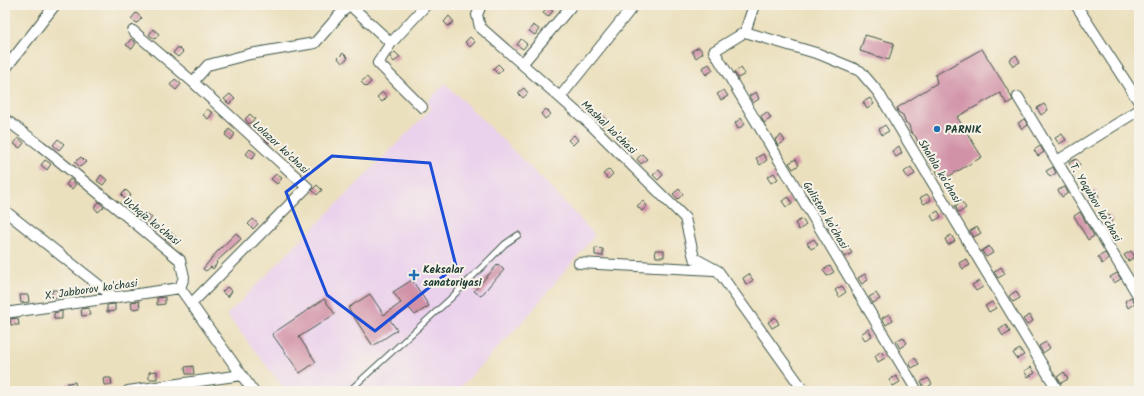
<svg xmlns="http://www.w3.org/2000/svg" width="1144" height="396" font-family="Kalam,sans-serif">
<rect width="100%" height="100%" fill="#f7f3e8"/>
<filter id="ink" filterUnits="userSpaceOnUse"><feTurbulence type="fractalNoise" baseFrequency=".025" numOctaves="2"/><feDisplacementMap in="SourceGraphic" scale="8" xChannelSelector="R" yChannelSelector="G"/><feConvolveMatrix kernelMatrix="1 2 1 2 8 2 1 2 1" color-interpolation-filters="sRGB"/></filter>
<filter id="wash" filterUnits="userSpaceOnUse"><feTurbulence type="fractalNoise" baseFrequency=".012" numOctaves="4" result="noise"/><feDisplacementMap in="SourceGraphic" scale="16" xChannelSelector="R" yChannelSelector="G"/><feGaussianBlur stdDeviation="0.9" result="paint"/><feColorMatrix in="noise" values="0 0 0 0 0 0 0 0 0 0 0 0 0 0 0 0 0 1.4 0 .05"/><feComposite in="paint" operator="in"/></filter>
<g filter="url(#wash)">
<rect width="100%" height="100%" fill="#ebe0be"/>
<path fill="#ead1ec" d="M445,83L548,185L595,235L526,318L457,391H286L227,315L431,109L427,102Z"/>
<g id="blocks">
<path fill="#d192a8" d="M547,7L553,11L548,17L543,13Z
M136,13L142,18L137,23L131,19Z
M449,16L454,22L448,26L444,22Z
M533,25L539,29L535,35L529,31Z
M153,29L159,34L155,39L149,35Z
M865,35L894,43L889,60L860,51Z
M470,37L475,42L470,47L465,42Z
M131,39L136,43L132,49L126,45Z
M521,39L527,44L523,49L517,45Z
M178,47L183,52L178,57L173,53Z
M699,47L703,53L696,58L692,51Z
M982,49L1007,89L1013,100L1007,104L1000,93L957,117L982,157L944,179L938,176L936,169L931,165L930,158L925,154L923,147L918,143L916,137L911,132L909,125L905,122L903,115L898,112L897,108L937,83L935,75Z
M395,52L400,57L394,62L390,57Z
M343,53L348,58L342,63L338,58Z
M1016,55L1020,62L1013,66L1009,60Z
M498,64L503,69L498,74L493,69Z
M709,64L713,70L706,75L702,68Z
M741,68L745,74L738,78L734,72Z
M367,77L371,82L366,87L361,82Z
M175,79L181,84L176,90L170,85Z
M524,88L528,93L523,98L518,93Z
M724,90L728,96L721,100L717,94Z
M383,92L387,97L382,102L377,97Z
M756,92L759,99L753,103L749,96Z
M230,94L235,99L229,104L224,99Z
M870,98L874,104L867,109L863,102Z
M1044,104L1048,110L1041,115L1037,108Z
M207,109L213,113L208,119L203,115Z
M546,109L551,114L545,119L541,114Z
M767,112L771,118L764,123L761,116Z
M250,114L255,119L249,124L245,119Z
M603,116L607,121L602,126L597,121Z
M741,118L745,124L738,129L735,123Z
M1024,119L1028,125L1022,129L1018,123Z
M885,125L889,131L882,135L879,129Z
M229,129L235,134L231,140L225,135Z
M270,133L274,138L269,143L264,138Z
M1062,134L1066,140L1059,144L1055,138Z
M574,135L578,140L573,145L568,140Z
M781,135L785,141L778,146L775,140Z
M623,136L628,141L623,146L618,141Z
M18,138L24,143L20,148L14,144Z
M58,139L64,144L59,150L53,145Z
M899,146L902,153L896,157L892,151Z
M1040,146L1044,152L1038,156L1034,150Z
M250,149L256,153L252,159L246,154Z
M642,154L647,159L641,164L637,159Z
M763,154L767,160L760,165L756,158Z
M81,157L86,162L80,167L75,162Z
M796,159L799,165L793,169L789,163Z
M1076,159L1080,165L1073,169L1069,163Z
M45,160L51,164L47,170L41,165Z
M911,167L915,174L908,178L904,172Z
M1053,167L1056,173L1050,177L1046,171Z
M609,169L613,174L608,179L603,174Z
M659,170L663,175L658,180L653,175Z
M774,173L778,179L771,183L767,177Z
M276,174L282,178L277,184L271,179Z
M101,175L107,180L103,185L97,181Z
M70,179L76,184L72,189L66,185Z
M317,185L322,190L317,195L312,190Z
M1065,187L1068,193L1062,197L1058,190Z
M679,189L683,194L678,199L673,194Z
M126,190L131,195L126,200L121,195Z
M814,190L818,196L811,201L807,194Z
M1095,190L1099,197L1092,201L1088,195Z
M927,194L931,200L924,204L920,198Z
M789,197L792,203L786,207L782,201Z
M643,201L647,206L642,211L637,206Z
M99,202L104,207L98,212L94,207Z
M962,202L966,208L959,213L955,206Z
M938,211L941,217L934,221L931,215Z
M1080,212L1094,236L1088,240L1074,216Z
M146,213L152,217L148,223L142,218Z
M1109,215L1113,221L1106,225L1102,219Z
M253,219L258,224L253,229L248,224Z
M802,219L806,225L799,230L795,223Z
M834,223L838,229L831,233L827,227Z
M977,227L981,233L974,237L970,231Z
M170,232L176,237L171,243L165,238Z
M236,233L241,239L216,262L217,263L213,269L211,267L206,271L203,269L215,254Z
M951,235L955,241L948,245L945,239Z
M814,239L818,245L811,249L807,243Z
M989,246L993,253L986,257L982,251Z
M848,247L852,253L845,257L842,251Z
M595,248L603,249V256L595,255Z
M655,250H664V257H656Z
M1131,251L1135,257L1128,261L1124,255Z
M1105,253L1109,259L1102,264L1098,257Z
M966,259L970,265L963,269L959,263Z
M498,264L504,270L494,281V280L481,296L474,291Z
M830,266L834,272L827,276L823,270Z
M1001,267L1005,274L998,278L994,272Z
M1117,273L1121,279L1114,283L1110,277Z
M749,274L753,280L746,285L743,278Z
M865,274L868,280L862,284L858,278Z
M412,280L429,306L415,315L409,308L390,320L397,330L373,346L348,308L370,294L384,315L401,303L393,292Z
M979,281L983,287L976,291L972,285Z
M842,286L846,292L839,297L835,290Z
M227,287L232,291L228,297L222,292Z
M52,290H60V297L52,298Z
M1016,291L1020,298L1013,302L1009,296Z
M876,293L880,299L873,303L869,297Z
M20,295H28L29,302L21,303Z
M165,297V304L157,305V298Z
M1131,297L1135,303L1128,308L1125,301Z
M324,299L335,314L299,337L316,362L300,373L272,334Z
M139,301L140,308L132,309L131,302Z
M992,302L996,308L989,312L985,306Z
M115,304V311L107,312V305Z
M89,308L90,315L82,316L81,309Z
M62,311V319H54V313Z
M889,314L893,320L886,325L882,318Z
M1030,315L1033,321L1027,325L1023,319Z
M775,317L779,324L772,328L768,322Z
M18,318L19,325H11L10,319Z
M1006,325L1010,332L1003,336L999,330Z
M868,329L872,336L865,340L861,334Z
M903,337L907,343L900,348L896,341Z
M1046,342L1050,348L1043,353L1039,346Z
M1020,349L1024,355L1017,359L1013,353Z
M881,351L885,358L878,362L875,356Z
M915,358L919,364L912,368L909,362Z
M193,366L194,374H186L185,367Z
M1031,367L1035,373L1028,377L1024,371Z
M157,371V379H149V372Z
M1064,372L1068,379L1061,383L1057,377Z
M896,376L900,382L893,386L889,380Z
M103,378H111L112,385H104Z
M928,378L932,384L925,389L921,382Z
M75,382L76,390H68L67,383Z"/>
</g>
</g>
<g filter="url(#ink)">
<use href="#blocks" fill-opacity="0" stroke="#3e5549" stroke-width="1"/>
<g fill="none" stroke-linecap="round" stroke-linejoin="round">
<g stroke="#3e5549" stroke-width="7">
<path id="lane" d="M349,391L450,299L505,244L518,235"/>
</g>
<g stroke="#3e5549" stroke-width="12">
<path id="street" d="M350,5L391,43L426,5
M481,5L477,15L480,27L589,123L685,218L694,258L718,271L804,391
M754,5L745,32L714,51L917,391
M1076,5L1139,102
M133,31L193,82L307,187L191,304
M745,32L819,54L860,71L878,92L1058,391
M391,43L378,63L422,107
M522,64L572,5
M5,69L55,5
M193,82L208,65L250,54L315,43L348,5
M560,97L634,5
M1018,97L1139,297
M5,119L41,146L180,260L184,277L180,288L253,391
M1057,161L1139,110
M5,211L115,298
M579,263L714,270
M5,313L180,288
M128,391L242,375"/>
</g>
<use href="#lane" stroke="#fff" stroke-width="5"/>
<use href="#street" stroke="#fff" stroke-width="10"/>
</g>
</g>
<path fill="none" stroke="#1d4ed8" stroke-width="3" stroke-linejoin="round" d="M332,156L430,163L456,266L375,331L327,295L286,192Z"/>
<g fill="#1f6fb2" stroke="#f7f3e8" stroke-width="1.5">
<circle cx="937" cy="129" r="4"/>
<path d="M412 269h4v4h4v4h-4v4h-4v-4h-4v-4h4z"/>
</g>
<g text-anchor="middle" stroke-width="4" stroke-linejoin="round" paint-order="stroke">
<g font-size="11" fill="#1f3d34" stroke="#f7f3e8">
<text transform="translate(609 127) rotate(44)" y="4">Mashal ko'chasi</text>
<text transform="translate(281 147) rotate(43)" y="4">Lolazor ko'chasi</text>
<text transform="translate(940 171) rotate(59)" y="4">Shalola ko'chasi</text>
<text transform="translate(1096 202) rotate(59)" y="4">T. Yoqubov ko'chasi</text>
<text transform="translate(826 215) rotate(59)" y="4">Guliston ko'chasi</text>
<text transform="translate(152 221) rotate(39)" y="4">Uchqiz ko'chasi</text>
<text transform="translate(91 289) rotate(-8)" y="4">X. Jabborov ko'chasi</text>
</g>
<g font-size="11" font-weight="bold" fill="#1f3d34" stroke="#f7f3e8" text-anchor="start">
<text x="945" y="133">PARNIK</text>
<text x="423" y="273">Keksalar<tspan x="423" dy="13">sanatoriyasi</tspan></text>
</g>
</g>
<rect width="1144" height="396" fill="none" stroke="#f7f3e8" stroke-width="20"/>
</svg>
